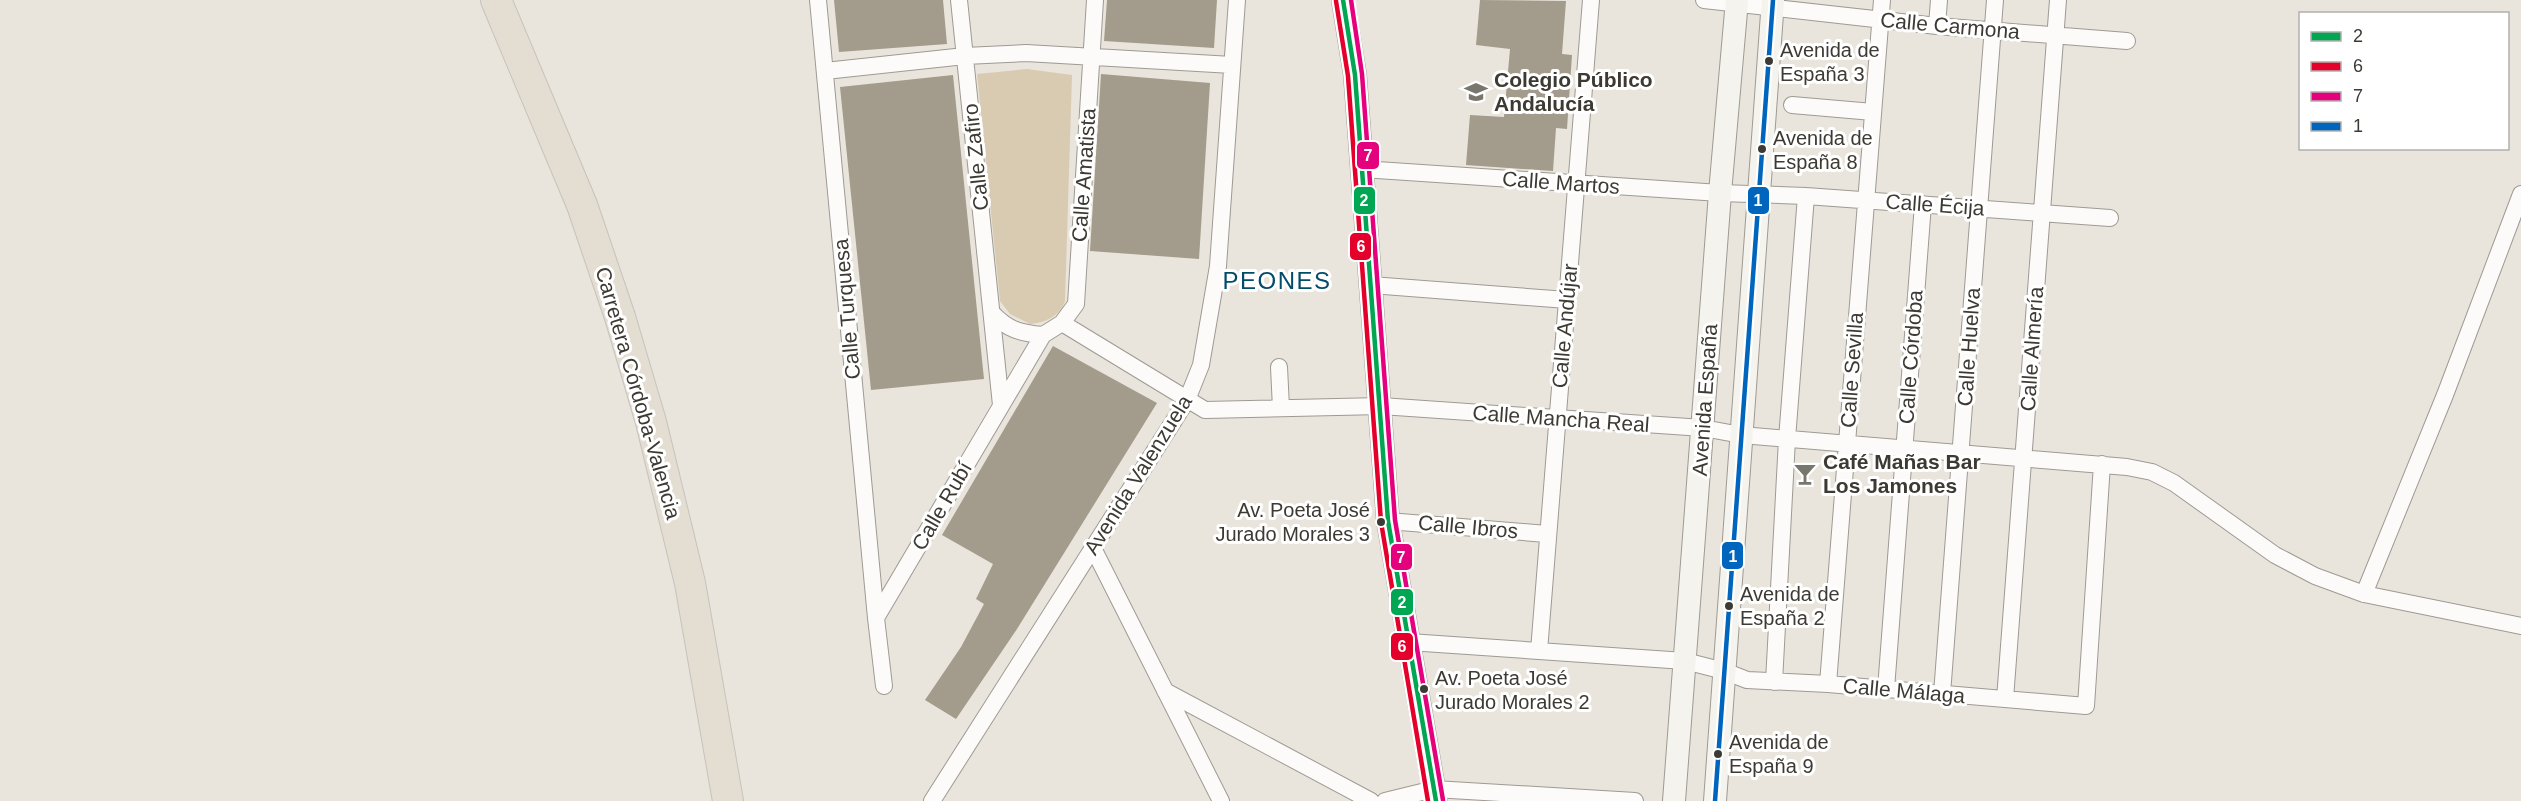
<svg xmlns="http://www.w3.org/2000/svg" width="2521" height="801" font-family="Helvetica,sans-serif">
<rect width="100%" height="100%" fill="#e9e5dc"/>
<path fill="#d8cbb2" d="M1027,69L1072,75L1065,301C1060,316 1045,323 1030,324L1010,314L1000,301L977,74Z"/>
<path fill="#a39b8b" d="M834,0H943L947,44L839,52Z
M1107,0H1217L1214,48L1104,41Z
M1480,0L1566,1L1562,54L1572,55L1567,129L1556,128L1553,171L1466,165L1470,115L1504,117L1510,49L1476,45Z
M1101,74L1210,83L1199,259L1090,251Z
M953,75L984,379L871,390L840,87Z
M1053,346L1157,403L1017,629L956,719L925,700L961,647L984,604L976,599L993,564L942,535Z"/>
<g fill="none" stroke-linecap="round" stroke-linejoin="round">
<g stroke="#9e9a93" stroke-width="18">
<path id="street" d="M818,0L876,618
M959,0L1001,405
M1704,0L1937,26L2127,41
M1937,26L1939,0
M825,71L965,56L1026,53L1232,65
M1792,105L1873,112
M1362,169L1720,193L1806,196L2110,218
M1371,285L1567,300
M992,313C1008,330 1020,333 1043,335
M1062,323L1205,410L1381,406L1703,428L1741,435L2127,467L2152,472L2174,483L2275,555L2315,576L2364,594L2521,626
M1279,367L1281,408
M1388,521L1547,534
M1093,548L1221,801
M2364,594L2445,395L2521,194
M1409,642L1685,661L1724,671L1747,680L1828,684L2086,706L2102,464
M1539,651L1591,0
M1774,682L1787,439L1806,196
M1828,684L1882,0
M884,686L876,618L1043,335L1062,323L1076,304L1095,0
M1886,689L1923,204
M1165,691L1371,801
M1942,694L1995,0
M2005,699L2058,0
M932,801L1187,400L1201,365L1218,266L1237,0
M1385,801L1434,789L1635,801"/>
</g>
<g stroke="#9e9a93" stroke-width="24">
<path id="secondary" d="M1343,0L1355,75L1388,521L1436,801
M1674,801L1720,193L1737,0
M1715,801L1773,0"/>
</g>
<g stroke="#c5c3be" stroke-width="32">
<path id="highway" d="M496,0L582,205L620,317L651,422L690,583L728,801"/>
</g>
<use href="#street" stroke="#fcfbfa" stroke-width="16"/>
<use href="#secondary" stroke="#f4f3ee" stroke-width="22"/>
<use href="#highway" stroke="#e4ddd1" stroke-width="30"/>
<g stroke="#fff" stroke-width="9">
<path id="bus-1" d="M1343,0L1355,75L1388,521L1436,801"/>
</g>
<g stroke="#fff" stroke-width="9">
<path id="bus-2" d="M1336,1L1348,76L1381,522L1428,801"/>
</g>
<g stroke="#fff" stroke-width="9">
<path id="bus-3" d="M1351,0L1362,74L1395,520L1443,800"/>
</g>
<g stroke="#fff" stroke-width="9">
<path id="bus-4" d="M1715,801L1773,0"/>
</g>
<use href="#bus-1" stroke="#00a651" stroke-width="4.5"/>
<use href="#bus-2" stroke="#e4002b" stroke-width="4.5"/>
<use href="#bus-3" stroke="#e5007d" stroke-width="4.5"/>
<use href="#bus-4" stroke="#0065bd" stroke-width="4.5"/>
</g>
<defs>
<g id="school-bare" transform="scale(1.8)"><path d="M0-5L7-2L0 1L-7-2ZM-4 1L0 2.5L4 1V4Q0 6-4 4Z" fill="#79766e" stroke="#fff" stroke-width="2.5" paint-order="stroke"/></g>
<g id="bar-bare" transform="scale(1.8)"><path d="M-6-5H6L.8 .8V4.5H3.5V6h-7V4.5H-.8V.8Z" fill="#79766e" stroke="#fff" stroke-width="2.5" paint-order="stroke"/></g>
</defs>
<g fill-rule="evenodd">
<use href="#school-bare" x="1476" y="92"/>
<use href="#bar-bare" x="1805" y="474"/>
</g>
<g fill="#3d3a33" stroke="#fff" stroke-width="2">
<circle cx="1769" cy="61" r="5"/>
<circle cx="1762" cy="149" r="5"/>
<circle cx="1381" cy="522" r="5"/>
<circle cx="1729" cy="606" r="5"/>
<circle cx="1424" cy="689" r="5"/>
<circle cx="1718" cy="754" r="5"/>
</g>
<g text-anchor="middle" stroke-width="6" stroke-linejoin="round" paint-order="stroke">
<g font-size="20" fill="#3d3a33" stroke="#fff" text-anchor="start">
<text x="1780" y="57">Avenida de<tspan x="1780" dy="24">España 3</tspan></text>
<text x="1773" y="145">Avenida de<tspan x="1773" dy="24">España 8</tspan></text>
<text x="1370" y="517" text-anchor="end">Av. Poeta José<tspan x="1370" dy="24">Jurado Morales 3</tspan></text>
<text x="1740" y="601">Avenida de<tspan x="1740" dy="24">España 2</tspan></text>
<text x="1435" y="685">Av. Poeta José<tspan x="1435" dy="24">Jurado Morales 2</tspan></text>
<text x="1729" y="749">Avenida de<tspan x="1729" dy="24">España 9</tspan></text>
</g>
<g font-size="21" fill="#3d3a33" stroke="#fff">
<text transform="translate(1950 26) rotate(5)" y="7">Calle Carmona</text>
<text transform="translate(976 157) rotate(-96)" y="7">Calle Zafiro</text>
<text transform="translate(1084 175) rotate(-86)" y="7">Calle Amatista</text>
<text transform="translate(1561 183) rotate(4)" y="7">Calle Martos</text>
<text transform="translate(1935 205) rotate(4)" y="7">Calle Écija</text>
<text transform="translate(847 309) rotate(-95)" y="7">Calle Turquesa</text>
<text transform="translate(1565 326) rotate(-85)" y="7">Calle Andújar</text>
<text transform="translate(1969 347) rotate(-86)" y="7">Calle Huelva</text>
<text transform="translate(2032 349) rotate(-86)" y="7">Calle Almería</text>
<text transform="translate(1911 357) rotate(-86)" y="7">Calle Córdoba</text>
<text transform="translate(1852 370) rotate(-86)" y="7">Calle Sevilla</text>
<text transform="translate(638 393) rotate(74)" y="7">Carretera Córdoba-Valencia</text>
<text transform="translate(1705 400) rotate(-86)" y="7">Avenida España</text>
<text transform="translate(1561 419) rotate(4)" y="7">Calle Mancha Real</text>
<text transform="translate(1138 475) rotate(-58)" y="7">Avenida Valenzuela</text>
<text transform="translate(942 506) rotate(-60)" y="7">Calle Rubí</text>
<text transform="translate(1468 527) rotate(5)" y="7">Calle Ibros</text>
<text transform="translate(1904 691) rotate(5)" y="7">Calle Málaga</text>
</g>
<g font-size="21" font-weight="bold" fill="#3d3a33" stroke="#fff" text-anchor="start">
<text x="1494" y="87">Colegio Público<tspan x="1494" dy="24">Andalucía</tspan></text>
<text x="1823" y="469">Café Mañas Bar<tspan x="1823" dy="24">Los Jamones</tspan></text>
</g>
<g font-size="24" letter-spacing="1.5" fill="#034c69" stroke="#fff">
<text x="1277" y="289">PEONES</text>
</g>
</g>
<g stroke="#fff" stroke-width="2">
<rect x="1356" y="141" width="24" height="29" rx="6" fill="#e5007d"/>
<rect x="1747" y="186" width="23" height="29" rx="6" fill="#0065bd"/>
<rect x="1353" y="186" width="23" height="29" rx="6" fill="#00a651"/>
<rect x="1349" y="232" width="23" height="29" rx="6" fill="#e4002b"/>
<rect x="1721" y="541" width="23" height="29" rx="6" fill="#0065bd"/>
<rect x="1390" y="543" width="23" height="28" rx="6" fill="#e5007d"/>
<rect x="1390" y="588" width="24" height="28" rx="6" fill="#00a651"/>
<rect x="1390" y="632" width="24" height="29" rx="6" fill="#e4002b"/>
</g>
<g font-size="16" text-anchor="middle" font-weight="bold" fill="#fff">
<text x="1368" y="161">7</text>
<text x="1758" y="206">1</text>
<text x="1364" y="206">2</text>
<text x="1361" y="252">6</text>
<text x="1733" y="562">1</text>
<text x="1401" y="563">7</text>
<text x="1402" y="608">2</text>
<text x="1402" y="652">6</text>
</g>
<rect x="2299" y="12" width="210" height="138" fill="#ffffff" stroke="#b1b0ad" stroke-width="1.5"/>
<rect x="2311" y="32" width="30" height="9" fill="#00a651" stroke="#b1b0ad" stroke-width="1.5"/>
<text x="2353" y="42" font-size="18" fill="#3d3a33">2</text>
<rect x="2311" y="62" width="30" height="9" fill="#e4002b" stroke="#b1b0ad" stroke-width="1.5"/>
<text x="2353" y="72" font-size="18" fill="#3d3a33">6</text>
<rect x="2311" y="92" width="30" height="9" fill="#e5007d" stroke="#b1b0ad" stroke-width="1.5"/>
<text x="2353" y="102" font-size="18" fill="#3d3a33">7</text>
<rect x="2311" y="122" width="30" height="9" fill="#0065bd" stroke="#b1b0ad" stroke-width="1.5"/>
<text x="2353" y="132" font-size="18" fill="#3d3a33">1</text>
</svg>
